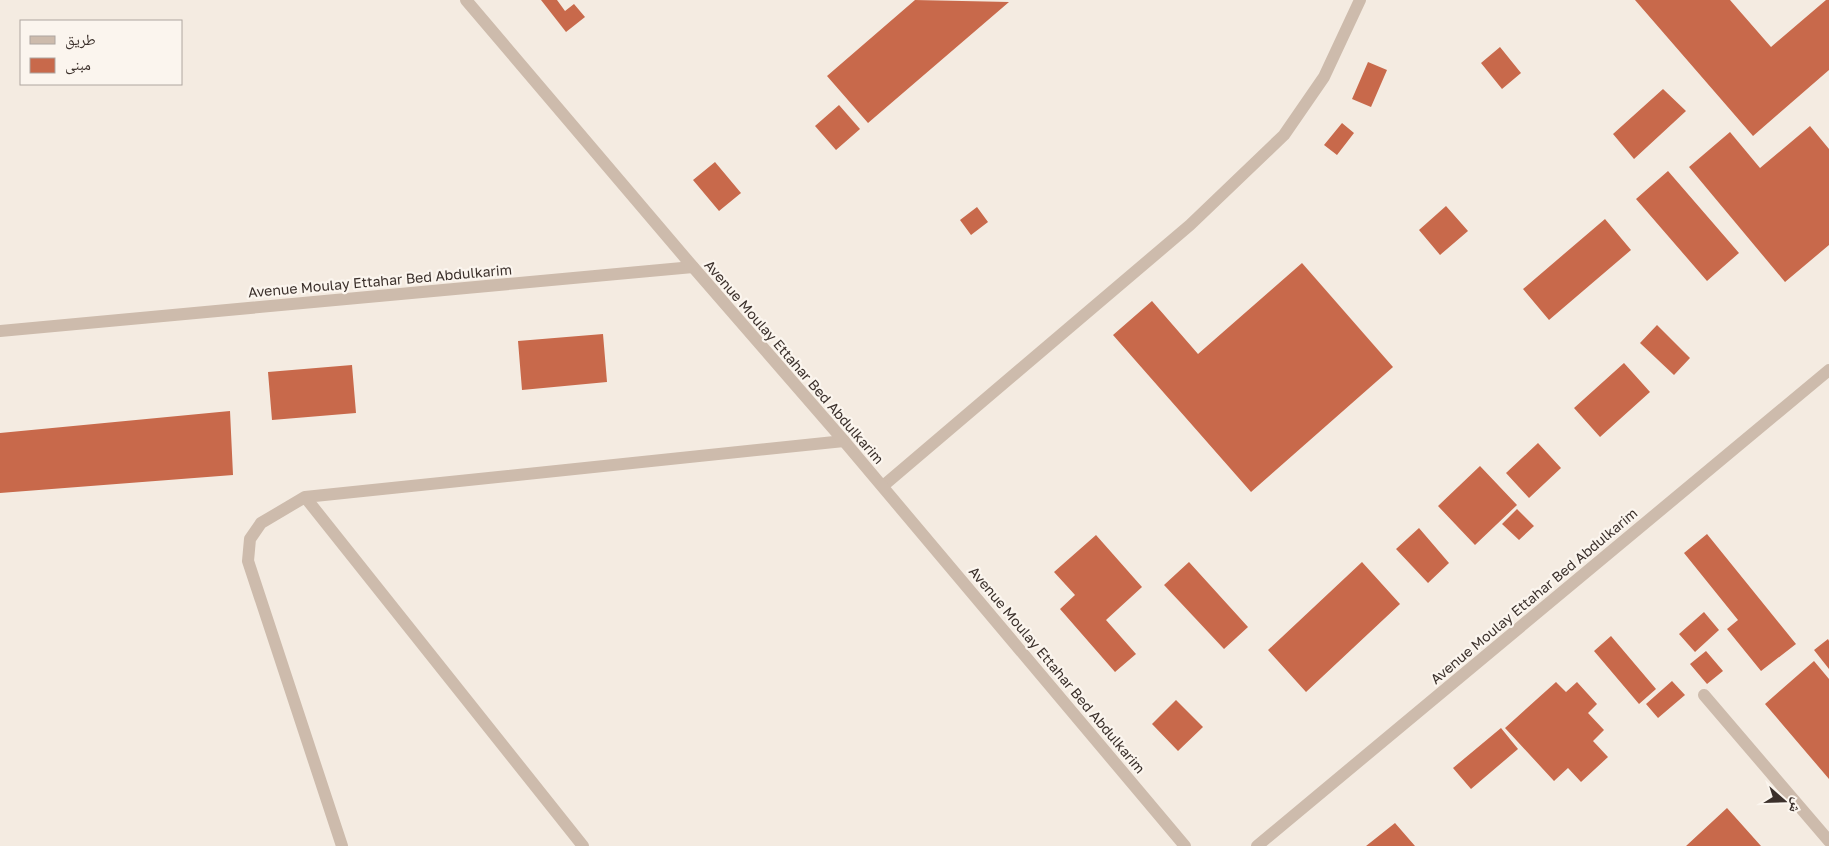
<svg xmlns="http://www.w3.org/2000/svg" width="1829" height="846" font-family="'Golos Text','Noto Naskh Arabic',sans-serif">
<rect width="100%" height="100%" fill="#f4ebe1"/>
<path fill="#c8694b" d="M541,0H557L565,11L574,4L585,17L566,32Z
M915,0L1009,2L868,123L827,76Z
M1635,0H1730L1771,47L1826,0H1829V70L1753,136Z
M1500,47L1521,73L1502,89L1481,63Z
M1368,62L1387,70L1371,107L1352,99Z
M1663,89L1686,111L1634,159L1613,134Z
M839,105L860,129L836,150L815,126Z
M1342,123L1354,133L1337,155L1324,145Z
M1810,126L1829,149V245L1785,282L1689,167L1730,132L1760,168Z
M715,162L741,193L719,211L693,180Z
M1668,171L1739,253L1707,281L1636,199Z
M1446,206L1468,231L1440,255L1419,230Z
M977,207L988,222L971,235L960,220Z
M1605,219L1631,250L1549,320L1523,289Z
M1302,263L1393,367L1251,492L1113,335L1152,301L1198,354Z
M1657,325L1690,358L1674,375L1640,343Z
M603,334L607,382L522,390L518,341Z
M1624,363L1650,392L1600,437L1574,408Z
M352,365L356,413L272,420L268,372Z
M230,411L233,475L0,493V433Z
M1538,443L1561,468L1529,498L1506,473Z
M1480,466L1517,505L1475,545L1438,506Z
M1517,509L1534,526L1519,540L1502,524Z
M1419,528L1449,563L1428,583L1396,549Z
M1707,534L1796,644L1761,671L1727,629L1738,620L1684,553Z
M1096,535L1142,587L1106,620L1136,654L1115,672L1060,609L1075,595L1054,572Z
M1189,562L1248,627L1224,649L1164,585Z
M1362,562L1400,604L1306,692L1268,650Z
M1704,612L1719,630L1695,652L1679,634Z
M1611,636L1656,689L1639,704L1594,651Z
M1828,639L1829,641V669L1814,650Z
M1706,651L1723,671L1707,684L1690,664Z
M1814,661L1829,679V779L1765,704Z
M1672,681L1685,695L1658,718L1646,704Z
M1556,682L1566,692L1577,682L1597,704L1588,713L1604,730L1593,741L1608,757L1581,782L1568,768L1554,781L1505,728Z
M1176,700L1203,727L1178,751L1152,724Z
M1501,728L1518,749L1471,789L1453,768Z
M1727,808L1761,846H1686Z
M1395,823L1415,846H1366Z"/>
<g fill="none" stroke-linecap="round" stroke-linejoin="round">
<path stroke="#cdbbac" stroke-width="12" d="M1704,695L1829,841"/>
<path stroke="#cdbbac" stroke-width="12" d="M0,331L693,267
M883,486L1190,225L1284,135L1324,77L1360,0
M305,497L583,846
M342,846L248,561L250,539L261,523L305,497L844,441
M1257,846L1829,370"/>
<path stroke="#cdbbac" stroke-width="12" d="M466,0L693,267L844,441L1185,846"/>
</g>
<g text-anchor="middle" stroke-width="4.5" stroke-linejoin="round" paint-order="stroke">
<g font-size="14" fill="#3b302b" stroke="#fbf5ee">
<text transform="translate(380 281) rotate(-5)" y="5">Avenue Moulay Ettahar Bed Abdulkarim</text>
<text transform="translate(794 362) rotate(49)" y="5">Avenue Moulay Ettahar Bed Abdulkarim</text>
<text transform="translate(1534 596) rotate(-40)" y="5">Avenue Moulay Ettahar Bed Abdulkarim</text>
<text transform="translate(1057 670) rotate(50)" y="5">Avenue Moulay Ettahar Bed Abdulkarim</text>
</g>
</g>
<rect x="20" y="20" width="162" height="65" fill="#fbf5ee" stroke="#aea6a0"/>
<rect x="30" y="36" width="25" height="8" fill="#cdbbac" stroke="#aea6a0"/>
<text x="65" y="45" font-size="15" fill="#3b302b">طريق</text>
<rect x="30" y="58" width="25" height="15" fill="#c8694b" stroke="#aea6a0"/>
<text x="65" y="70" font-size="15" fill="#3b302b">مبنى</text>
<g transform="translate(1784 801) rotate(110)" stroke="#fbf5ee" stroke-width="4" paint-order="stroke">
<path d="M0-4L9 19L0 12L-9 19Z" fill="#3b302b"/>
<text y="-8" font-size="14" font-weight="bold" text-anchor="middle" fill="#3b302b">ش</text>
</g>
</svg>
